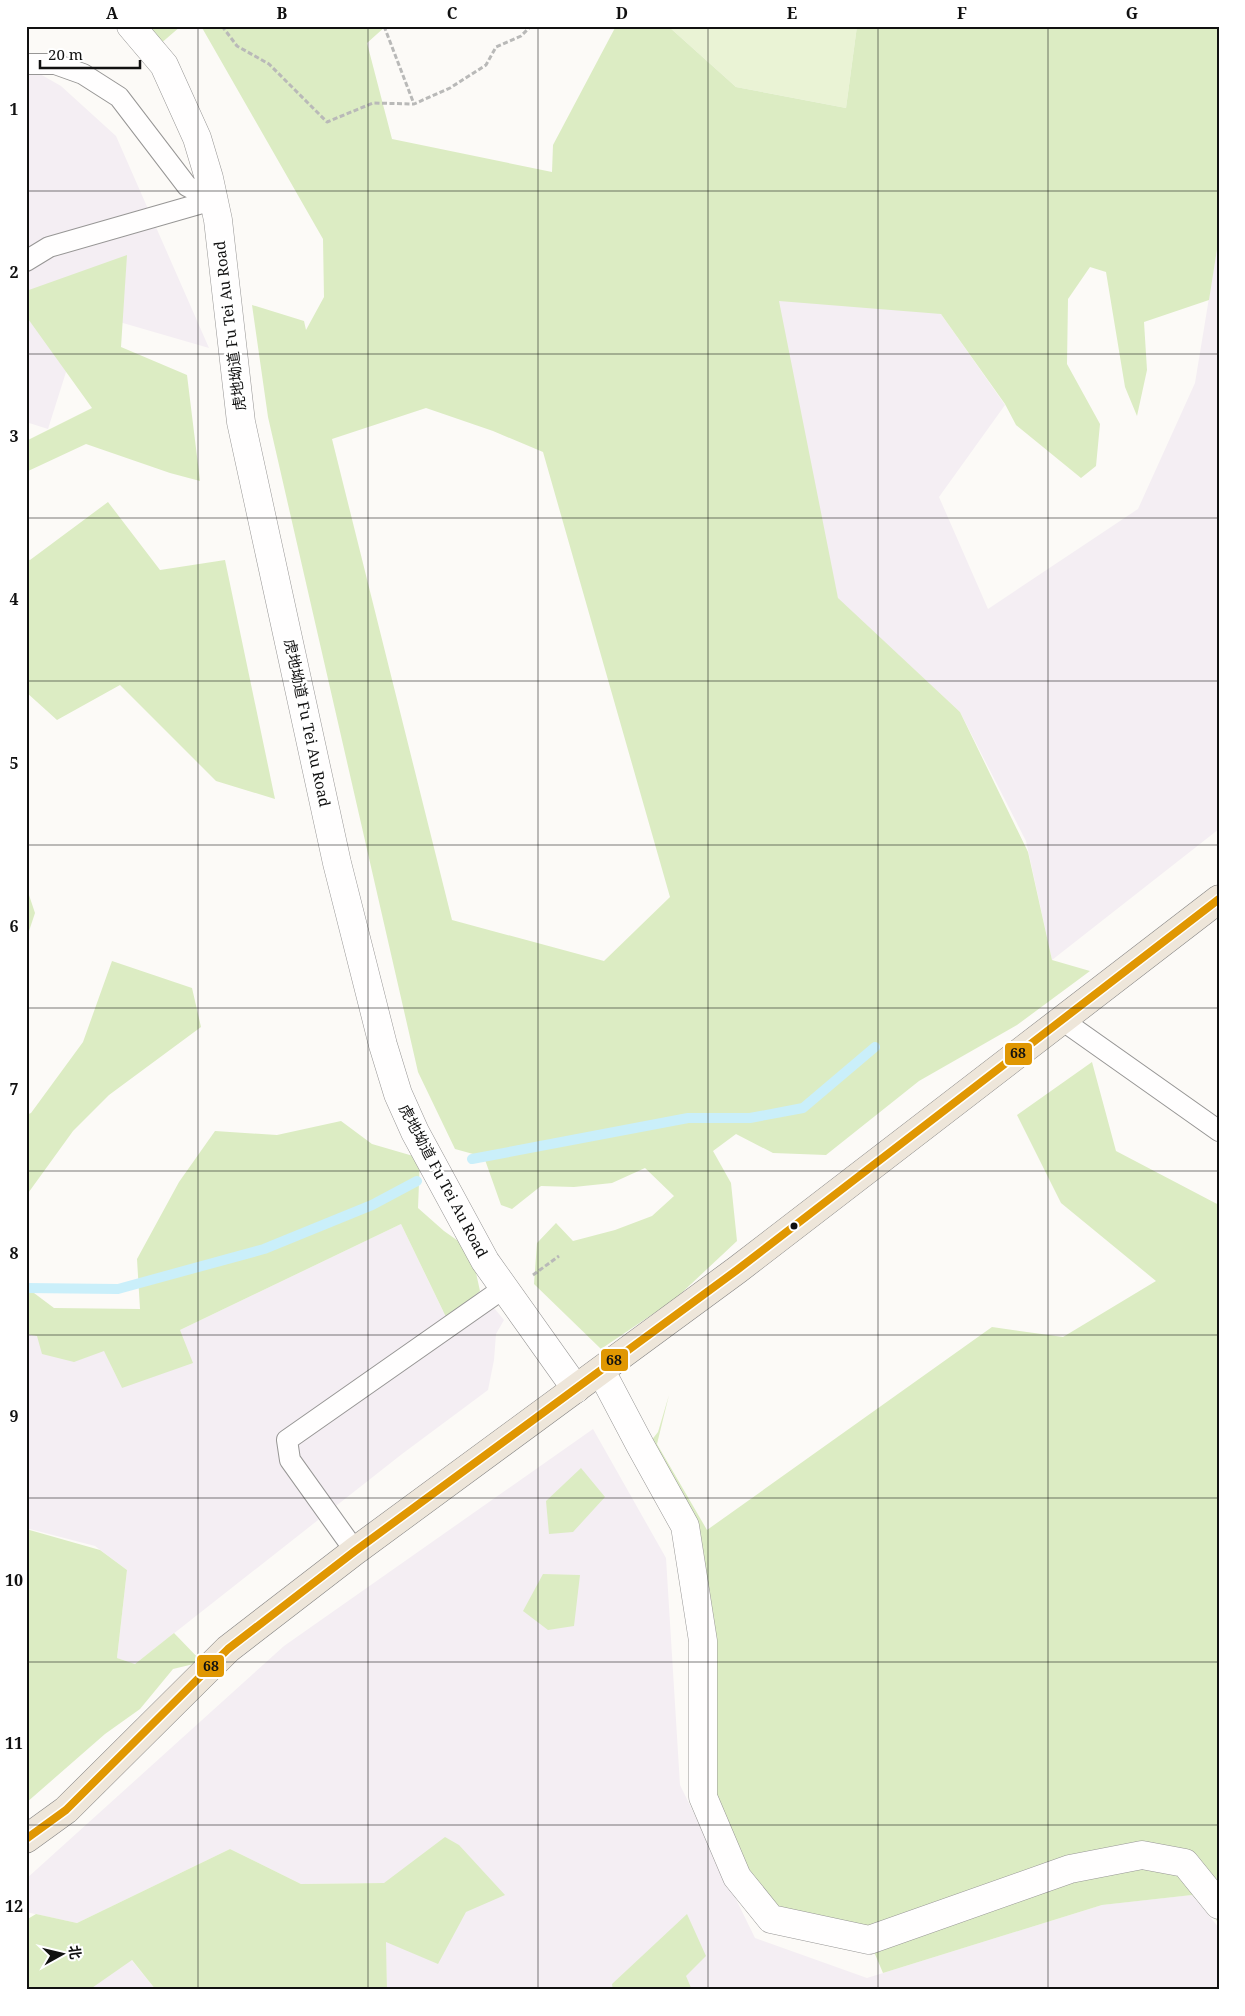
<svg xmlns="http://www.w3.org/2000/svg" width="1245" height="2016" font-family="'Noto Serif','Noto Sans SC',serif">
<rect width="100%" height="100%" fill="#fcfaf7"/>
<path fill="#f4eef3" d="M26,66L61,86L116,136L209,348L85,312L48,429L26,422Z
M766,212L941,314L1005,405L939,497L988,609L1138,509L1195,383L1219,237V829L1052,960L1026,841L960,712L838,599L791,389Z
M401,1224L443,1311L480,1291L504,1320L496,1334L494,1360L488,1390L402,1454L135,1664L117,1658L127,1570L95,1546L26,1528V1334L104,1350L122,1388L180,1330Z
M593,1429L666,1558L680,1785L755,1938L867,1978L1102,1905L1192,1895L1219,1928V1990H387L384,1883L301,1884L230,1849L77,1923L26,1912V1879L284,1646Z
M125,1952L156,1990H89Z"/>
<path fill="#eaf3d5" d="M668,26H857L846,108L736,87Z"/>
<path fill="#dcecc3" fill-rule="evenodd" d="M131,26H181L152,51Z
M201,26H386L367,43L392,139L552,172L553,145L616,26H668L736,87L846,108L857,26H1219V237L1209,300L1144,322L1147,370L1137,416L1125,387L1106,272L1090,267L1068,299L1067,364L1100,424L1096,466L1081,478L1016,425L1005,404L941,314L779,301L838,598L960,712L1028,852L1052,960L1090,971L1017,1025L919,1081L826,1155L773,1153L736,1134L713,1151L731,1183L737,1241L675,1299L601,1349L534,1284L537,1243L556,1223L573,1241L615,1230L652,1216L674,1196L645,1168L612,1183L574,1187L541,1186L512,1209L501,1205L484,1157L455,1149L418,1072L268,417L252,305L304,321L306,330L324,297L323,239ZM426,408L493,431L543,452L670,897L604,961L452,920L332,439Z
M127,255L121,347L187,375L200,481L170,473L86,444L26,472V441L92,408L26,316V291Z
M108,502L160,570L225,560L275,799L216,781L120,685L57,720L26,692V559L30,560Z
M26,886L35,913L26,940Z
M112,961L192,988L201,1027L109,1095L73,1131L26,1196V1115L31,1113L83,1042Z
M1092,1062L1116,1151L1219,1205V1923L1192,1895L1102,1905L883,1973L869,1940L761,1907L707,1807L690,1523L647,1446L658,1432L669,1395L657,1444L707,1530L992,1327L1063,1337L1156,1281L1061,1203L1017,1115Z
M341,1121L372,1144L420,1158L418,1208L444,1231L471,1250L480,1291L447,1319L401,1224L180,1330L193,1363L122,1388L104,1351L74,1362L42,1354L37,1336L26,1334V1287L54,1308L140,1309L137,1259L179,1182L215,1131L277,1135Z
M581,1468L605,1497L573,1532L549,1534L546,1501Z
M26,1529L100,1550L127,1570L117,1658L135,1664L174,1633L202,1662L173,1669L140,1709L105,1734L26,1803Z
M543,1574L580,1575L574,1626L548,1630L523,1611Z
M445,1837L459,1845L505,1895L466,1912L438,1964L386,1942L387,1990H156L132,1960L89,1990H26V1920L36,1914L77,1923L230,1849L301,1884L384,1883Z
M687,1914L706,1956L686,1976L692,1990H613L612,1984Z"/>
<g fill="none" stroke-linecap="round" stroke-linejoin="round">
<path stroke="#caeffa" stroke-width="10" d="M472,1159L688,1118H750L803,1108L875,1047
M26,1288L118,1289L264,1249L372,1205L417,1181"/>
<g stroke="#979695" stroke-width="22">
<path id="service" d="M26,64H55L83,74L119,97L187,186L213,200
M26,261L49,247L213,200
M1062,1020L1219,1131
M355,1551L290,1460L287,1440L504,1288"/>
</g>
<g stroke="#979695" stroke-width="29">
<path id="minor" d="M131,26L164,65L197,138L209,178L218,220L241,422L337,863L383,1045L398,1094L415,1132L485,1261L576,1389
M601,1371L640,1445L685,1526L703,1641V1797L737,1877L771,1919L869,1940L1070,1869L1142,1855L1185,1863L1219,1905"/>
</g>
<g stroke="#848382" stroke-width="29">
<path id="primary" d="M26,1839L66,1810L228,1649L355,1551L737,1270L1219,899"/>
</g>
<path stroke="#b9b9b8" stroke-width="3" stroke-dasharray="5 2.5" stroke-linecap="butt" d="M222,26L237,46L269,64L327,122L373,103L414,104L450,88L486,65L496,47L521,36L531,26
M384,26L414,104
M533,1275L559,1256"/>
<use href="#service" stroke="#fffefe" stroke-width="20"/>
<use href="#minor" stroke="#fffefe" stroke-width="28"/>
<use href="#primary" stroke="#eee6da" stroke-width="28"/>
<g stroke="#fff" stroke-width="11">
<path id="bus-1" d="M26,1839L66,1810L228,1649L355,1551L737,1270L1219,899"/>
</g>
<use href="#bus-1" stroke="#e09702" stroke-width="8"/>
</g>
<path fill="none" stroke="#111" stroke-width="1" stroke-opacity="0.55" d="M198,26V1990M368,26V1990M538,26V1990M708,26V1990M878,26V1990M1048,26V1990M26,191H1219M26,354H1219M26,518H1219M26,681H1219M26,845H1219M26,1008H1219M26,1171H1219M26,1335H1219M26,1498H1219M26,1662H1219M26,1825H1219"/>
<circle fill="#111" stroke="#fff" stroke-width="2" cx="794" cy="1226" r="4.5"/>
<g text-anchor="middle" stroke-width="5" stroke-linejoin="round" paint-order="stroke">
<g font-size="15" fill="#111" stroke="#fff">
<text transform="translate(230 326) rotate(-97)" y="5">虎地坳道 Fu Tei Au Road</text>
<text transform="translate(307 723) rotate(78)" y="5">虎地坳道 Fu Tei Au Road</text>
<text transform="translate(443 1181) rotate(62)" y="5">虎地坳道 Fu Tei Au Road</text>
</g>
</g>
<g stroke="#fff" stroke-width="2">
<rect x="1004" y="1042" width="29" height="24" rx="5" fill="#e09702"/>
<rect x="600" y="1348" width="29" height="24" rx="5" fill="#e09702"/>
<rect x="196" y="1654" width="29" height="24" rx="5" fill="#e09702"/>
</g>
<g font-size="14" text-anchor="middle" font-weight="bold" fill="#111">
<text x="1018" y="1058">68</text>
<text x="614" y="1365">68</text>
<text x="211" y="1671">68</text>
</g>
<rect width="1245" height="2016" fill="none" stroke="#ffffff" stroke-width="55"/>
<g transform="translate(62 1954) rotate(82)" stroke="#ffffff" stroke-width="4" paint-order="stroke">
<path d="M0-4L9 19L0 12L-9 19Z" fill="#111111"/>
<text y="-8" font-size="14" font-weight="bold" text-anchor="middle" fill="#111111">北</text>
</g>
<path d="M40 60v8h100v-8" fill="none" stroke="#111111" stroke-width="2.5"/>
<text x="48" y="60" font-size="15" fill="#111111" stroke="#ffffff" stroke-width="4" paint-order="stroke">20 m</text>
<rect x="28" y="28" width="1190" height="1960" fill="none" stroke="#111" stroke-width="2"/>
<g font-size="16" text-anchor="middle" font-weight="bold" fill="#111">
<text x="112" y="19">A</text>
<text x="282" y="19">B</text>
<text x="452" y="19">C</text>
<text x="622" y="19">D</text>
<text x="792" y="19">E</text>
<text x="962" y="19">F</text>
<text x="1132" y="19">G</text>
<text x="14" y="115">1</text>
<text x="14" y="278">2</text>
<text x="14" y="442">3</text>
<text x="14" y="605">4</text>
<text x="14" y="769">5</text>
<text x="14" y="932">6</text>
<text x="14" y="1095">7</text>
<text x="14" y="1259">8</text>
<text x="14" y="1422">9</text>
<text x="14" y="1586">10</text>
<text x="14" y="1749">11</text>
<text x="14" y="1912">12</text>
</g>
</svg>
